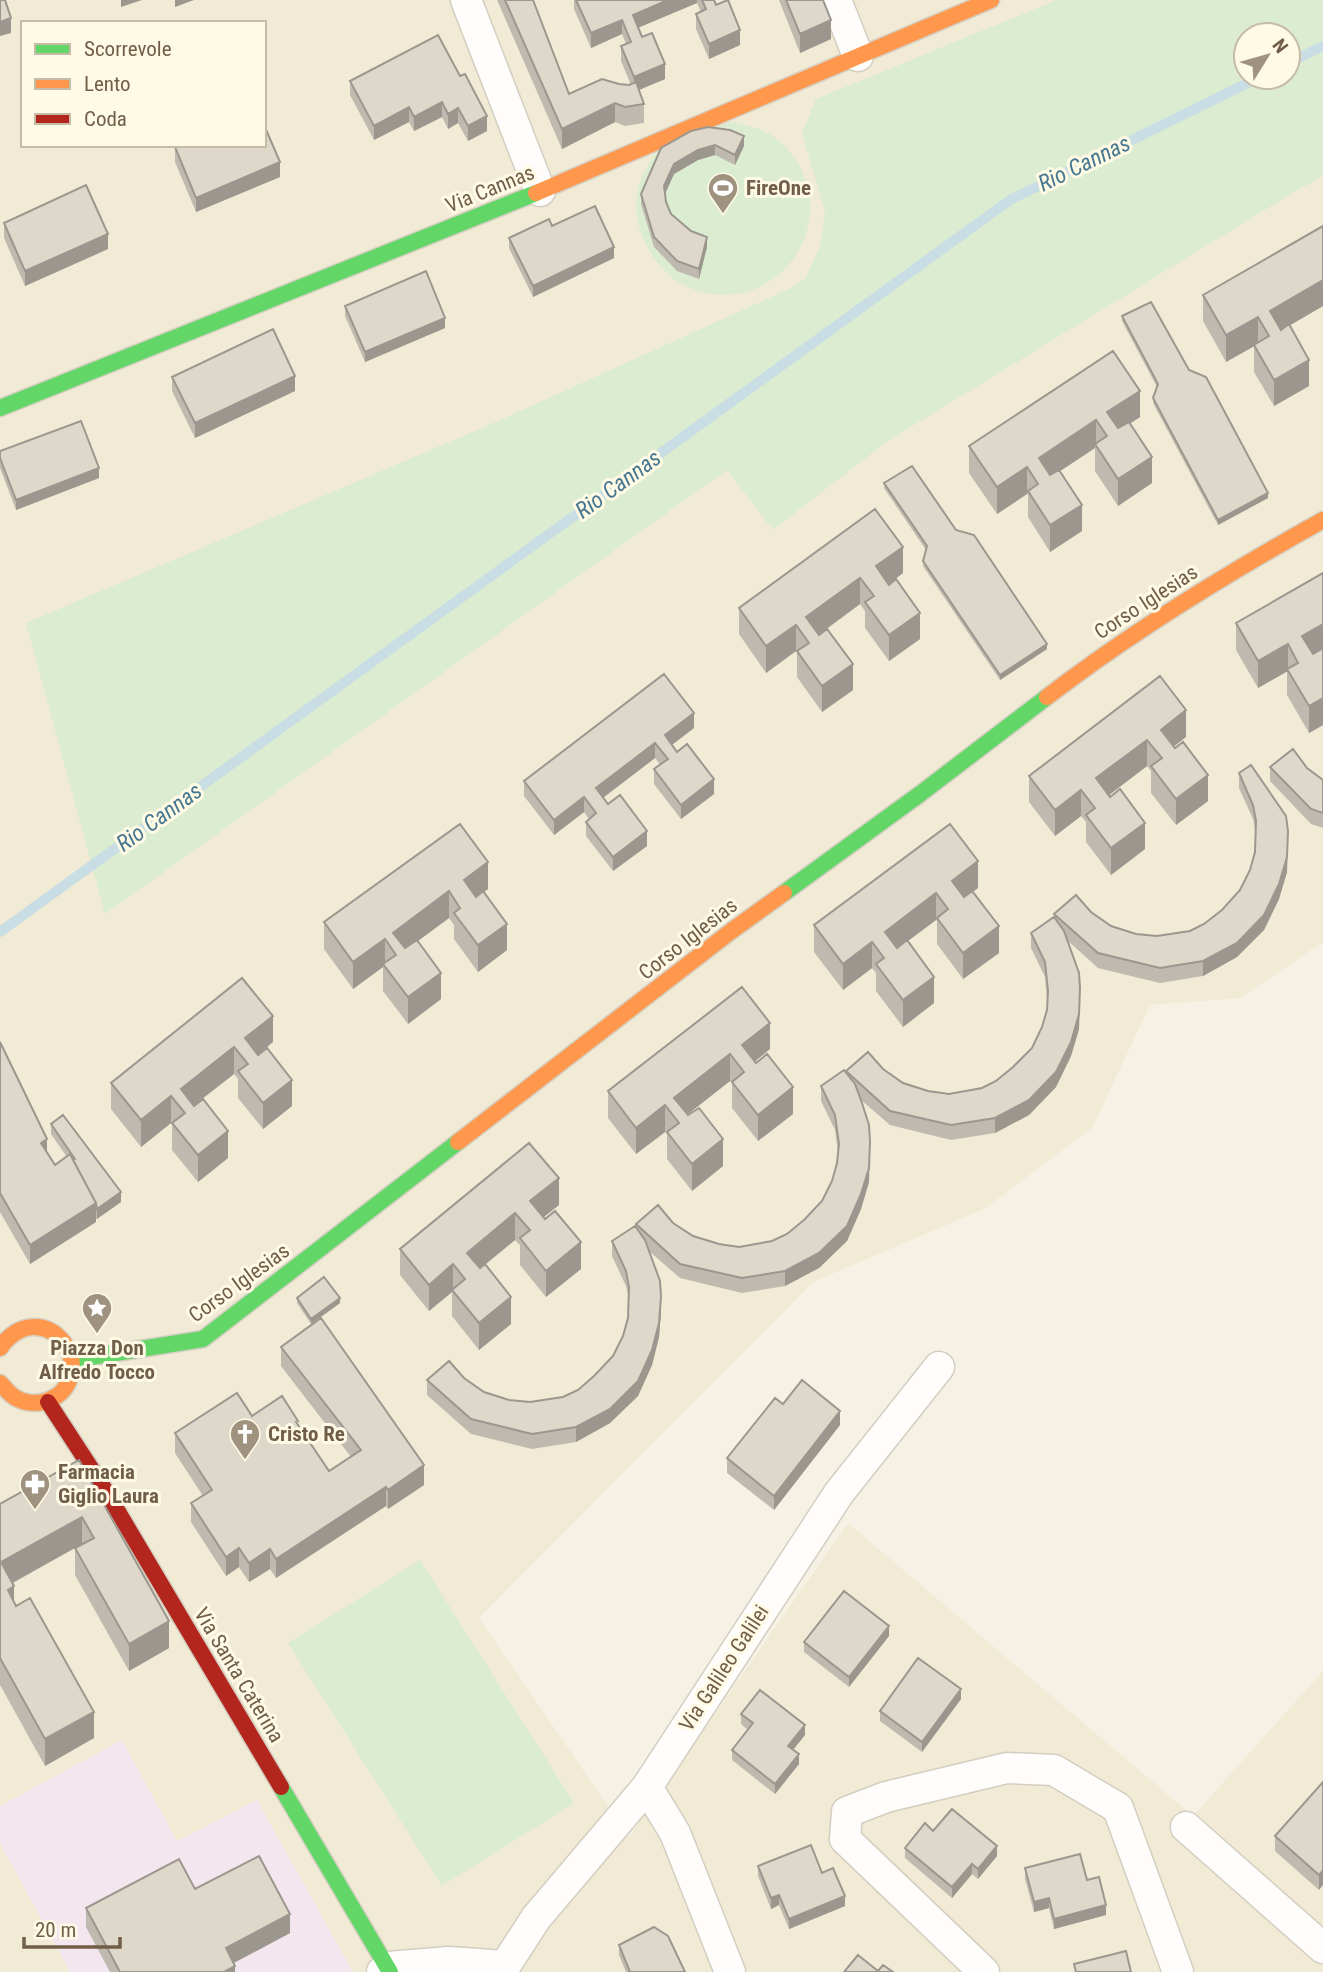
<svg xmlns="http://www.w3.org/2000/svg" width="1323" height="1972" font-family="'Roboto Condensed',sans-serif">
<rect width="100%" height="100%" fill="#f5f2e5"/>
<path fill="#f1ead5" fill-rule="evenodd" d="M0,0H1323V942L1241,998L1150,1005L1092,1128L986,1208L813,1282L479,1618L629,1837L848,1523L1193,1816L1323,1671V1972H0ZM23,23H264V145H23ZM1246,35H1288V77H1246Z"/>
<path fill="#f4e6ef" d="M122,1740L177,1841L257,1800L353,1972H70L0,1843V1806Z"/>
<path fill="#dcecd0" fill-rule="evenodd" d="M1057,0H1323V176L1299,189L888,441L773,530L727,470L105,914L26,623L496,422L791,288L805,279L820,246L825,211L802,134L816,99ZM1288,35V77H1246V35Z
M732,121C751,126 770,131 784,145C843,204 795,304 712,294C694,291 677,284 665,271C639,245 626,203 646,169C649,163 652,155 658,152C665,147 674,145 682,141C699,135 715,128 732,121Z
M420,1560L574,1803L442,1886L288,1643Z"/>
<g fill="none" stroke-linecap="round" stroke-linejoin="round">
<path stroke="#c8dde4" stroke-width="10" d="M1288,63L1323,46
M0,932L1010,200L1260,77"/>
<g stroke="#d3cec1" stroke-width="33">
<path id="street" d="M466,0L540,191
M836,0L858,56
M647,1787L675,1833L730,1972
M1186,1827L1323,1948
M382,1972L388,1967L449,1962L505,1966
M499,1972L505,1966L536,1918L647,1787L839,1493L939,1367
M984,1972L845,1839L847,1812L886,1797L1007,1768L1054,1770L1118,1808L1178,1972"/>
</g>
<g stroke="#d5cfc2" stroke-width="19">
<path id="fast" d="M0,408L536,193
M784,893L920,794L1047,697
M72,1360L203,1339L458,1142
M281,1787L390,1972"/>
</g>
<g stroke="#d5cfc2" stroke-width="19">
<path id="slow" d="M536,193L991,0
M1047,697C1134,630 1228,573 1323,520
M458,1142L730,932L784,893
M0,1348C8,1336 21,1326 36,1327C58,1328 76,1352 71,1374C66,1399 37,1410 16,1398C10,1395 5,1388 0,1383"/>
</g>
<g stroke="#d5cfc2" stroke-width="19">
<path id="jam" d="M48,1402L104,1488L281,1787"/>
</g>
<use href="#street" stroke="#fefdfb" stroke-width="30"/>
<use href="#fast" stroke="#63d668" stroke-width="16"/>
<use href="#slow" stroke="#ff974d" stroke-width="16"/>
<use href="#jam" stroke="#b3261e" stroke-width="16"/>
</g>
<path fill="#bfbaaf" d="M497,0H533L569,94L619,84L631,85L621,61V46L626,44L622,34L591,48L574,9V0H714L740,45L709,59L696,29V14L701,12L697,3L638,27L665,79L639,90L644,104V123L625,126L615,122L562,149Z
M779,0H823L831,39L800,53Z
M438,35L487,131L468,141L458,123L448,129L442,117L414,131L409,122L374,140L350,95V81Z
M708,127L744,146L735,165L715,155L698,160L674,174L665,194L666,202L671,214L707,247L699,279L677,271L654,247L641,204V194Z
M175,147L280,177L196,212L175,162Z
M4,223L108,249L25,286L4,238Z
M552,226L614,258L533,297L509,248V238Z
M1323,226V306L1290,325L1309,386L1274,406L1254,372V346L1226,362L1203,321V295Z
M345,306L445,328L365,362L345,316Z
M1122,316L1189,370L1268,498L1218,525L1153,403V398L1157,387L1122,321Z
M1113,351L1140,417L1130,424L1152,483L1118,506L1095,471V448L1060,471L1082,531L1050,552L1028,517V495L1027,494L997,514L969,473V446Z
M172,377L295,391L195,438L172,391Z
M0,451L99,478L16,510L0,468Z
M884,483L956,530L1047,649L1000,680L923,566L926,550L884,488Z
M875,509L903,573L889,584L920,639L889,661L865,628V611L860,604L819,635L853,690L822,712L797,677V653L796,651L766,673L739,634V608Z
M1323,573V725L1309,733L1287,695V671L1258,688L1236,650V623Z
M1160,676L1186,737L1173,747L1208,801L1176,825L1151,793V771L1147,766L1109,795L1145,849L1111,875L1086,842V822L1081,816L1055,836L1029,802V776Z
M694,728L672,745L714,794L681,819L654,784V769L660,765L655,758L603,798L647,846L613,871L586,836V822L589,819L584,812L554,835L524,796V781Z
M1270,767L1307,768L1323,780V828L1311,824L1270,781Z
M1239,773L1288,846L1287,872L1279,899L1264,930L1237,957L1203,976L1160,983L1098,968L1067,940L1080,1003L1079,1029L1071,1056L1056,1087L1029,1115L995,1133L951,1140L890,1125L861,1100L869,1182L861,1209L847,1241L819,1268L785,1286L742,1293L680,1278L649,1251L661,1312L659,1337L652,1365L638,1396L610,1423L576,1442L532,1449L471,1434L427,1395V1380L464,1378L484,1392L509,1400L530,1402L563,1397L578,1390L594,1376L613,1356L623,1336L628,1318L629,1299L626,1286L612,1256V1241L636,1228V1224L673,1223L693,1236L719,1244L739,1247L772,1241L787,1234L804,1220L822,1201L832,1181L837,1163L838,1153L835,1130L821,1101V1086L846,1072L883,1069L903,1083L928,1091L949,1094L982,1088L996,1081L1013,1067L1032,1048L1042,1027L1047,1010V999L1045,977L1031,948V933L1054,918V914L1091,912L1111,926L1136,934L1157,936L1190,931L1204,924L1222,910L1240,890L1250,870L1255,852L1256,834L1253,819L1239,788Z
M460,824L488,889L484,892L507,950L478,972L454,939V925L449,918L418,941L441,999L408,1024L383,991V967L353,989L324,949V922Z
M950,824L978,888L973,892L999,953L963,979L937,944V921L936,920L908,941L934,1003L903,1027L876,991V973L872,968L843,990L814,952V925Z
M242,978L273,1042L258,1055L292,1106L263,1129L238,1098V1079L234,1074L194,1105L228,1158L198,1182L172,1150V1125L171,1123L141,1147L111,1109V1083Z
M742,987L770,1049L755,1061L793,1114L758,1141L732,1108V1083L730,1081L687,1114L723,1166L692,1191L667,1159V1134L665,1132L636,1154L608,1118V1091Z
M0,1042L47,1152L55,1165L67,1157L51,1134V1124L121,1202L96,1219V1222L30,1264L0,1212Z
M529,1143L559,1205L543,1217L581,1269L546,1297L520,1265V1245L515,1240L485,1265L511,1324L479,1350L452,1316V1292L429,1311L400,1275V1249Z
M297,1298L340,1303L311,1324L297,1303Z
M281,1347L424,1485L388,1509L386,1506L276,1578L270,1569L249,1582L239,1567L226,1576L191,1522V1503L203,1496L175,1453V1433L252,1416L298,1426L329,1471L351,1457L281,1366Z
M783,1404L840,1425L774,1510L727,1473V1458Z
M79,1460L169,1648L129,1671L75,1575V1548L82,1544L13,1583L14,1602L94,1738L45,1766L0,1685V1504Z
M889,1636L849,1687L804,1652V1642Z
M961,1699L922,1752L880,1721V1711Z
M741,1714L805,1735L793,1750L799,1764L775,1794L732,1760V1750L748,1730L741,1724Z
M1323,1782L1319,1890L1275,1851V1836Z
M933,1831L997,1856L978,1879L972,1874L952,1898L905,1858V1848Z
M758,1866L822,1873L845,1906L789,1929L779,1905L771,1909L758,1876Z
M1025,1868L1087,1880L1106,1915L1054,1929L1049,1908L1034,1912L1025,1879Z
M195,1889L290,1933L234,1963L235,1972H110L86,1927V1908Z
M619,1945L685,1972H626L619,1955Z"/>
<path fill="#9b978e" d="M121,0H142L121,7Z
M175,0H194L175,7Z
M668,0H697V3L633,30V15Z
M11,18V33L0,36V22Z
M622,20V34L591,48V33Z
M831,20V39L800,53V34Z
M740,30V45L709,59V44Z
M665,64V79L634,92V77Z
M442,102V117L414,131V117Z
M615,103V122L562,149V129Z
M409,107V122L374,140V126Z
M458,108V123L448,129V114Z
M487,116V131L468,141V126Z
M744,136V146L735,165V155Z
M715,145V155L698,160L674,174L664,196V186L674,164L698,150Z
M280,162V177L196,212V198Z
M108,234V249L25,286V271Z
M707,237V247L699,279V269Z
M614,247V258L533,297V286Z
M1323,280V306L1270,337V311Z
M1258,317V344L1226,362V335Z
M445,318V328L365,362V352Z
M1309,360V386L1274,406V380Z
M295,376V391L195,438V423Z
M1140,391V417L1107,438V412Z
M1096,420V446L1095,444V448L1039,485V458Z
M1152,457V483L1118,506V479Z
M1027,467V494L997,514V487Z
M99,468V478L16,510V500Z
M1268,493V498L1218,525V520Z
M1082,505V531L1050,552V525Z
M903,547V573L876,593V566Z
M860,578V604L808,642L806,617Z
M920,613V639L889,661V635Z
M1323,624V650L1302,662V636Z
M796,625V651L766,673V646Z
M1047,644V649L1000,680V675Z
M1288,644V671L1258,688V661Z
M853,664V690L822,712V686Z
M1323,698V725L1309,733V706Z
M1186,710V737L1161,756V730Z
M694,713V728L665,750V735Z
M1147,740V766L1096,805V778Z
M655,743V758L596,803V788Z
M1208,775V801L1176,825V799Z
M714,779V794L681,819V805Z
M1081,790V816L1055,836V810Z
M584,797V812L554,835V820Z
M1145,823V849L1111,875V848Z
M647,831V846L613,871V857Z
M1288,831L1287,872L1279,899L1264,930L1237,957L1203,976V961Z
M978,861V888L952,907V881Z
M488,862V889L464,907V880Z
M449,891V918L396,957L393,933Z
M936,893V920L885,958V932Z
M507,924V950L478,972V945Z
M999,926V953L963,979V953Z
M385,939V966L383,964V967L353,989V962Z
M872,942V968L843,990V964Z
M441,973V999L408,1024V997Z
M934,977V1003L903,1027V1000Z
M1080,988L1079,1029L1071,1056L1056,1087L1029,1115L995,1133V1118Z
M273,1016V1042L247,1063L245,1038Z
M770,1023V1049L743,1071L742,1045Z
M234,1047V1074L184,1113L181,1089Z
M730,1054V1081L678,1122L674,1098Z
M292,1080V1106L263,1129V1103Z
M793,1087V1114L758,1141V1115Z
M171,1096V1123L141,1147V1120Z
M665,1105V1132L636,1154V1128Z
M228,1131V1158L198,1182V1155Z
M47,1139V1158L41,1143Z
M723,1139V1166L692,1191V1164Z
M870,1141L869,1182L861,1209L847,1241L819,1268L785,1286V1271Z
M559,1178V1205L530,1228V1201Z
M121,1192V1202L97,1219V1209Z
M96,1203V1222L30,1264V1245Z
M515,1213V1240L467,1279V1253Z
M581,1242V1269L546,1297V1271Z
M453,1264V1291L452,1290V1292L429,1311V1285Z
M511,1297V1324L479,1350V1323Z
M661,1297V1312L659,1337L652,1365L638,1396L610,1423L576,1442V1427Z
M340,1298V1303L311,1324V1319Z
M840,1411V1425L774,1510V1496Z
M424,1465V1485L388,1509V1490Z
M386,1487V1506L276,1578V1559Z
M82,1517V1544L1,1589V1562Z
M239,1548V1567L226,1576V1557Z
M270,1549V1569L249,1582V1563Z
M14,1586V1613L8,1590Z
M169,1621V1648L129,1671V1644Z
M889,1626V1636L849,1687V1677Z
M961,1689V1699L922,1752V1742Z
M94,1712V1738L45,1766V1739Z
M805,1725V1735L788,1756V1746Z
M799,1754V1764L775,1794V1784Z
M997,1846V1856L978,1879V1869Z
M972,1864V1874L952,1898V1887Z
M1323,1870V1885L1319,1890V1875Z
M779,1895V1905L771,1909V1898Z
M845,1896V1906L789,1929V1919Z
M1049,1898V1908L1034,1912V1902Z
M1106,1905V1915L1054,1929V1919Z
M290,1914V1933L226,1967V1948Z
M235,1966V1972H224Z"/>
<path fill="#ded8cb" stroke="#9b978e" stroke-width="2" d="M0,0H5L11,18L0,22Z
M505,0H533L569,94L602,79L619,84L629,85L636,82L644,104L625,107L615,103L562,129Z
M576,0H668L633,15L642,37L652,33L665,64L634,77L621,46L631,42L622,20L591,33Z
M702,0H714L716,5L728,0L740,30L709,44L696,14L706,9Z
M786,0H823L831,20L800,34Z
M438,35L460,76L465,74L487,116L468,126L458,108L448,114L442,102L414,117L409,107L374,126L350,81Z
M264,125L280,162L196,198L175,147L180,145H264Z
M708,127L730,130L744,136L735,155L715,145L698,150L674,164L664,186L666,202L671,214L691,231L707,237L699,269L677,261L654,237L641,194L661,148L691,131Z
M86,185L108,234L25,271L4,223Z
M595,206L614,247L533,286L509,238L549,219L552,226Z
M1323,226V280L1270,311L1281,330L1289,324L1309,360L1274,380L1254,345L1269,336L1258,317L1226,335L1203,295Z
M426,271L445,318L365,352L345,306Z
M1151,302L1189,370L1206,377L1268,493L1218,520L1153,398L1158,384L1122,316Z
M273,329L295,376L195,423L172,377Z
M1113,351L1140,391L1107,412L1118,428L1129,422L1152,457L1118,479L1095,444L1107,436L1096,420L1039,458L1050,475L1059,470L1082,505L1050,525L1028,491L1038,484L1027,467L997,487L969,446Z
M81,421L99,468L16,500L0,458V451Z
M912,466L956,530L974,535L1047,644L1000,675L923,561L927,546L884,483Z
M875,509L903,547L876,566L889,585L896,579L920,613L889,635L865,602L874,596L860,578L806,617L819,635L827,629L853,664L822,686L797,651L809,643L796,625L766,646L739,608Z
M1323,573V624L1302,636L1313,654L1323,648V698L1309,706L1287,669L1298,663L1288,644L1258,661L1236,623Z
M664,674L694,713L665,735L677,752L687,744L714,779L681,805L654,769L668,759L655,743L596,788L608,804L620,795L647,831L613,857L586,822L596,813L584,797L554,820L524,781Z
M1160,676L1186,710L1161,730L1175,748L1183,742L1208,775L1176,799L1151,766L1162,758L1147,740L1096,778L1110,797L1120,789L1145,823L1111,848L1086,815L1095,808L1081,790L1055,810L1029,776Z
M1293,749L1307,768L1323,780V813L1311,809L1270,767Z
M1251,765L1286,816L1288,831L1287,857L1279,884L1264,915L1237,943L1203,961L1160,968L1098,953L1054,914L1076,895L1091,912L1111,926L1136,934L1157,936L1190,931L1204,924L1222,910L1240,890L1250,870L1255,852L1256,821L1253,805L1239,773Z
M460,824L488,862L464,880L476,897L483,891L507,924L478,945L454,913L460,908L449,891L393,933L405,948L417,940L441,973L408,997L383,964L396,955L385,939L353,962L324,922Z
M950,824L978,861L952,881L964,897L972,891L999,926L963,953L937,918L948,909L936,893L885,932L897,948L907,940L934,977L903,1000L876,964L884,958L872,942L843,964L814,925Z
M1054,917L1064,931L1079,973L1080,988L1079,1014L1071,1042L1056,1072L1029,1100L995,1118L951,1125L890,1111L846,1071L868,1052L883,1069L903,1083L928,1091L949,1094L982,1088L996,1081L1013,1067L1032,1048L1042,1027L1047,1010L1048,991L1045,962L1031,933Z
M242,978L273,1016L245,1038L258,1055L267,1048L292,1080L263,1103L238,1071L248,1064L234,1047L181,1089L194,1106L203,1099L228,1131L198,1155L172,1123L185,1113L171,1096L141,1120L111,1083Z
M742,987L770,1023L742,1045L756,1063L767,1054L793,1087L758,1115L732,1082L744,1072L730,1054L674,1098L688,1115L699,1108L723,1139L692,1164L667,1132L679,1123L665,1105L636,1128L608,1091Z
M0,1042L47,1139L41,1143L55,1165L70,1154L96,1203L30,1245L0,1193Z
M844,1070L855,1084L862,1103L869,1125L870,1141L869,1168L861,1194L847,1226L819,1253L785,1271L742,1278L680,1264L636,1224L658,1205L673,1223L693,1236L719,1244L739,1247L772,1241L787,1234L804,1220L822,1201L832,1181L837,1163L839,1144L835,1115L821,1086Z
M63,1115L121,1192L97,1209L96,1203L73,1160L75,1159L51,1124Z
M529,1143L559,1178L530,1201L545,1219L555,1211L581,1242L546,1271L520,1238L530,1230L515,1213L467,1253L480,1268L485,1264L511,1297L479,1323L452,1290L465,1279L453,1264L429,1285L400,1249Z
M635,1226L645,1240L660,1281L661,1297L659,1323L652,1350L638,1381L610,1409L576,1427L532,1434L471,1419L427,1380L449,1361L464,1378L484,1392L509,1400L530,1402L563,1397L578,1390L594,1376L613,1356L623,1336L628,1318L629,1287L626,1271L612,1241Z
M324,1277L340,1298L311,1319L297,1298Z
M321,1318L424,1465L388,1490L386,1487L276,1559L270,1549L249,1563L239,1548L226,1557L191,1503L212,1490L175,1433L237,1393L252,1416L282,1396L298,1421L296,1422L329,1471L361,1450L281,1347Z
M802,1380L840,1411L774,1496L727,1458L775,1398L783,1404Z
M79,1460L169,1621L129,1644L75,1548L94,1538L82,1517L1,1562L14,1586L8,1590L16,1606L30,1598L94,1712L45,1739L0,1658V1504Z
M844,1591L889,1626L849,1677L804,1642Z
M918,1658L961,1689L922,1742L880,1711Z
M760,1690L805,1725L788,1746L799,1754L775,1784L732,1750L753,1723L741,1714Z
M1323,1782V1870L1319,1875L1275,1836Z
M952,1809L997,1846L978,1869L972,1864L952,1887L905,1848L925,1823L933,1831Z
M811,1845L822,1873L833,1868L845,1896L789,1919L779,1895L771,1898L758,1866Z
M1080,1854L1087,1880L1099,1877L1106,1905L1054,1919L1049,1898L1034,1902L1025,1868Z
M259,1856L290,1914L226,1948L235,1966L224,1972H120L86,1908L179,1859L195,1889Z
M654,1927L668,1936L685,1972H630L619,1945Z
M1126,1951L1131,1972H1076L1074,1964Z
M858,1955L878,1971L883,1965L893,1972H844Z"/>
<defs>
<g id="stadium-pin" transform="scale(1.575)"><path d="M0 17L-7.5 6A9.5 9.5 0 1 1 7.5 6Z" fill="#9f927f" stroke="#fffae5"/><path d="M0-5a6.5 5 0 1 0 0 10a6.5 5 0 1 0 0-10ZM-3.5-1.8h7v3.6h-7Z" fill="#fff"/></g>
<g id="sight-pin" transform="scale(1.575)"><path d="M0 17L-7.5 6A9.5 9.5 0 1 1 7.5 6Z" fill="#9f927f" stroke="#fffae5"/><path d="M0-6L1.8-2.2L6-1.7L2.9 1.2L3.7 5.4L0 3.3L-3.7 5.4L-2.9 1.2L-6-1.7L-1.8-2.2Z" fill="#fff"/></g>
<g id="church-pin" transform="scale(1.575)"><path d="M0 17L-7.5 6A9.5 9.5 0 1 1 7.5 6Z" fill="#9f927f" stroke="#fffae5"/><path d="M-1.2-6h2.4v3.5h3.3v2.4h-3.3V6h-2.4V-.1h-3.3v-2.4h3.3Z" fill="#fff"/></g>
<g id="pharmacy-pin" transform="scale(1.575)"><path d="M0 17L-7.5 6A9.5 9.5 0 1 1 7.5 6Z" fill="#9f927f" stroke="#fffae5"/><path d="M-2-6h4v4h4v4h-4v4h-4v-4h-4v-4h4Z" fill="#fff"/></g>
</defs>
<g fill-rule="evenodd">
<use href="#stadium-pin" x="723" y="188"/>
<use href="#sight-pin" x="97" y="1308"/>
<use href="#church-pin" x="245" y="1434"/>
<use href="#pharmacy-pin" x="35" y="1484"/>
</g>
<g text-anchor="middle" stroke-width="6" stroke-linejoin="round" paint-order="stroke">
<g font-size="21" font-weight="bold" fill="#715e48" stroke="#fffae5" text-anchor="start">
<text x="746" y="195">FireOne</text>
<text x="97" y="1355" text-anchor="middle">Piazza Don<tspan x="97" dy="24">Alfredo Tocco</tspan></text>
<text x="268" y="1441">Cristo Re</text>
<text x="58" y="1479">Farmacia<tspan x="58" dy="24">Giglio Laura</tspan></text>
</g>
<g font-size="21" fill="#715e48" stroke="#fffae5">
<text transform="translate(490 189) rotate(-22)" y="7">Via Cannas</text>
<text transform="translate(1146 602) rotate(-33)" y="7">Corso Iglesias</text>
<text transform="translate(688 939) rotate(-38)" y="7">Corso Iglesias</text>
<text transform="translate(239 1283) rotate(-36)" y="7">Corso Iglesias</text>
<text transform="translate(724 1668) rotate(-57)" y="7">Via Galileo Galilei</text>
<text transform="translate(239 1675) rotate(59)" y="7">Via Santa Caterina</text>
</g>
<g font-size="23" font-style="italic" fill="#487891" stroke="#fffae5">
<text transform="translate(1084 163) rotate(-26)" y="8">Rio Cannas</text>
<text transform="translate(618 484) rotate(-36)" y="8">Rio Cannas</text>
<text transform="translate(159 817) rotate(-36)" y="8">Rio Cannas</text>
</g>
</g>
<rect x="21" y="21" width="245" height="126" fill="#fffae5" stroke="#c6bca6" stroke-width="2"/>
<rect x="35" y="44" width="35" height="10" fill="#63d668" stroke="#c6bca6" stroke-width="2"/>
<text x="84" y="56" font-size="21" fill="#715e48">Scorrevole</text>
<rect x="35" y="79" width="35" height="10" fill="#ff974d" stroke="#c6bca6" stroke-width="2"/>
<text x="84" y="91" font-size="21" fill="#715e48">Lento</text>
<rect x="35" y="114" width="35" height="10" fill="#b3261e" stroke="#c6bca6" stroke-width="2"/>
<text x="84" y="126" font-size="21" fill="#715e48">Coda</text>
<g transform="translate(1267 56) rotate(53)"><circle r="33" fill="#fffae5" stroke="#c6bca6" stroke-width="2"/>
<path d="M0-5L12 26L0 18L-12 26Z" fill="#9f927f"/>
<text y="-10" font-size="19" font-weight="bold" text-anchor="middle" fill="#715e48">N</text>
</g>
<path d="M24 1937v10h96v-10" fill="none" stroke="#715e48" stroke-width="3.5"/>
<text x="35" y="1937" font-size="21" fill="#715e48" stroke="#fffae5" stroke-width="5" paint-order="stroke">20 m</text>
</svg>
